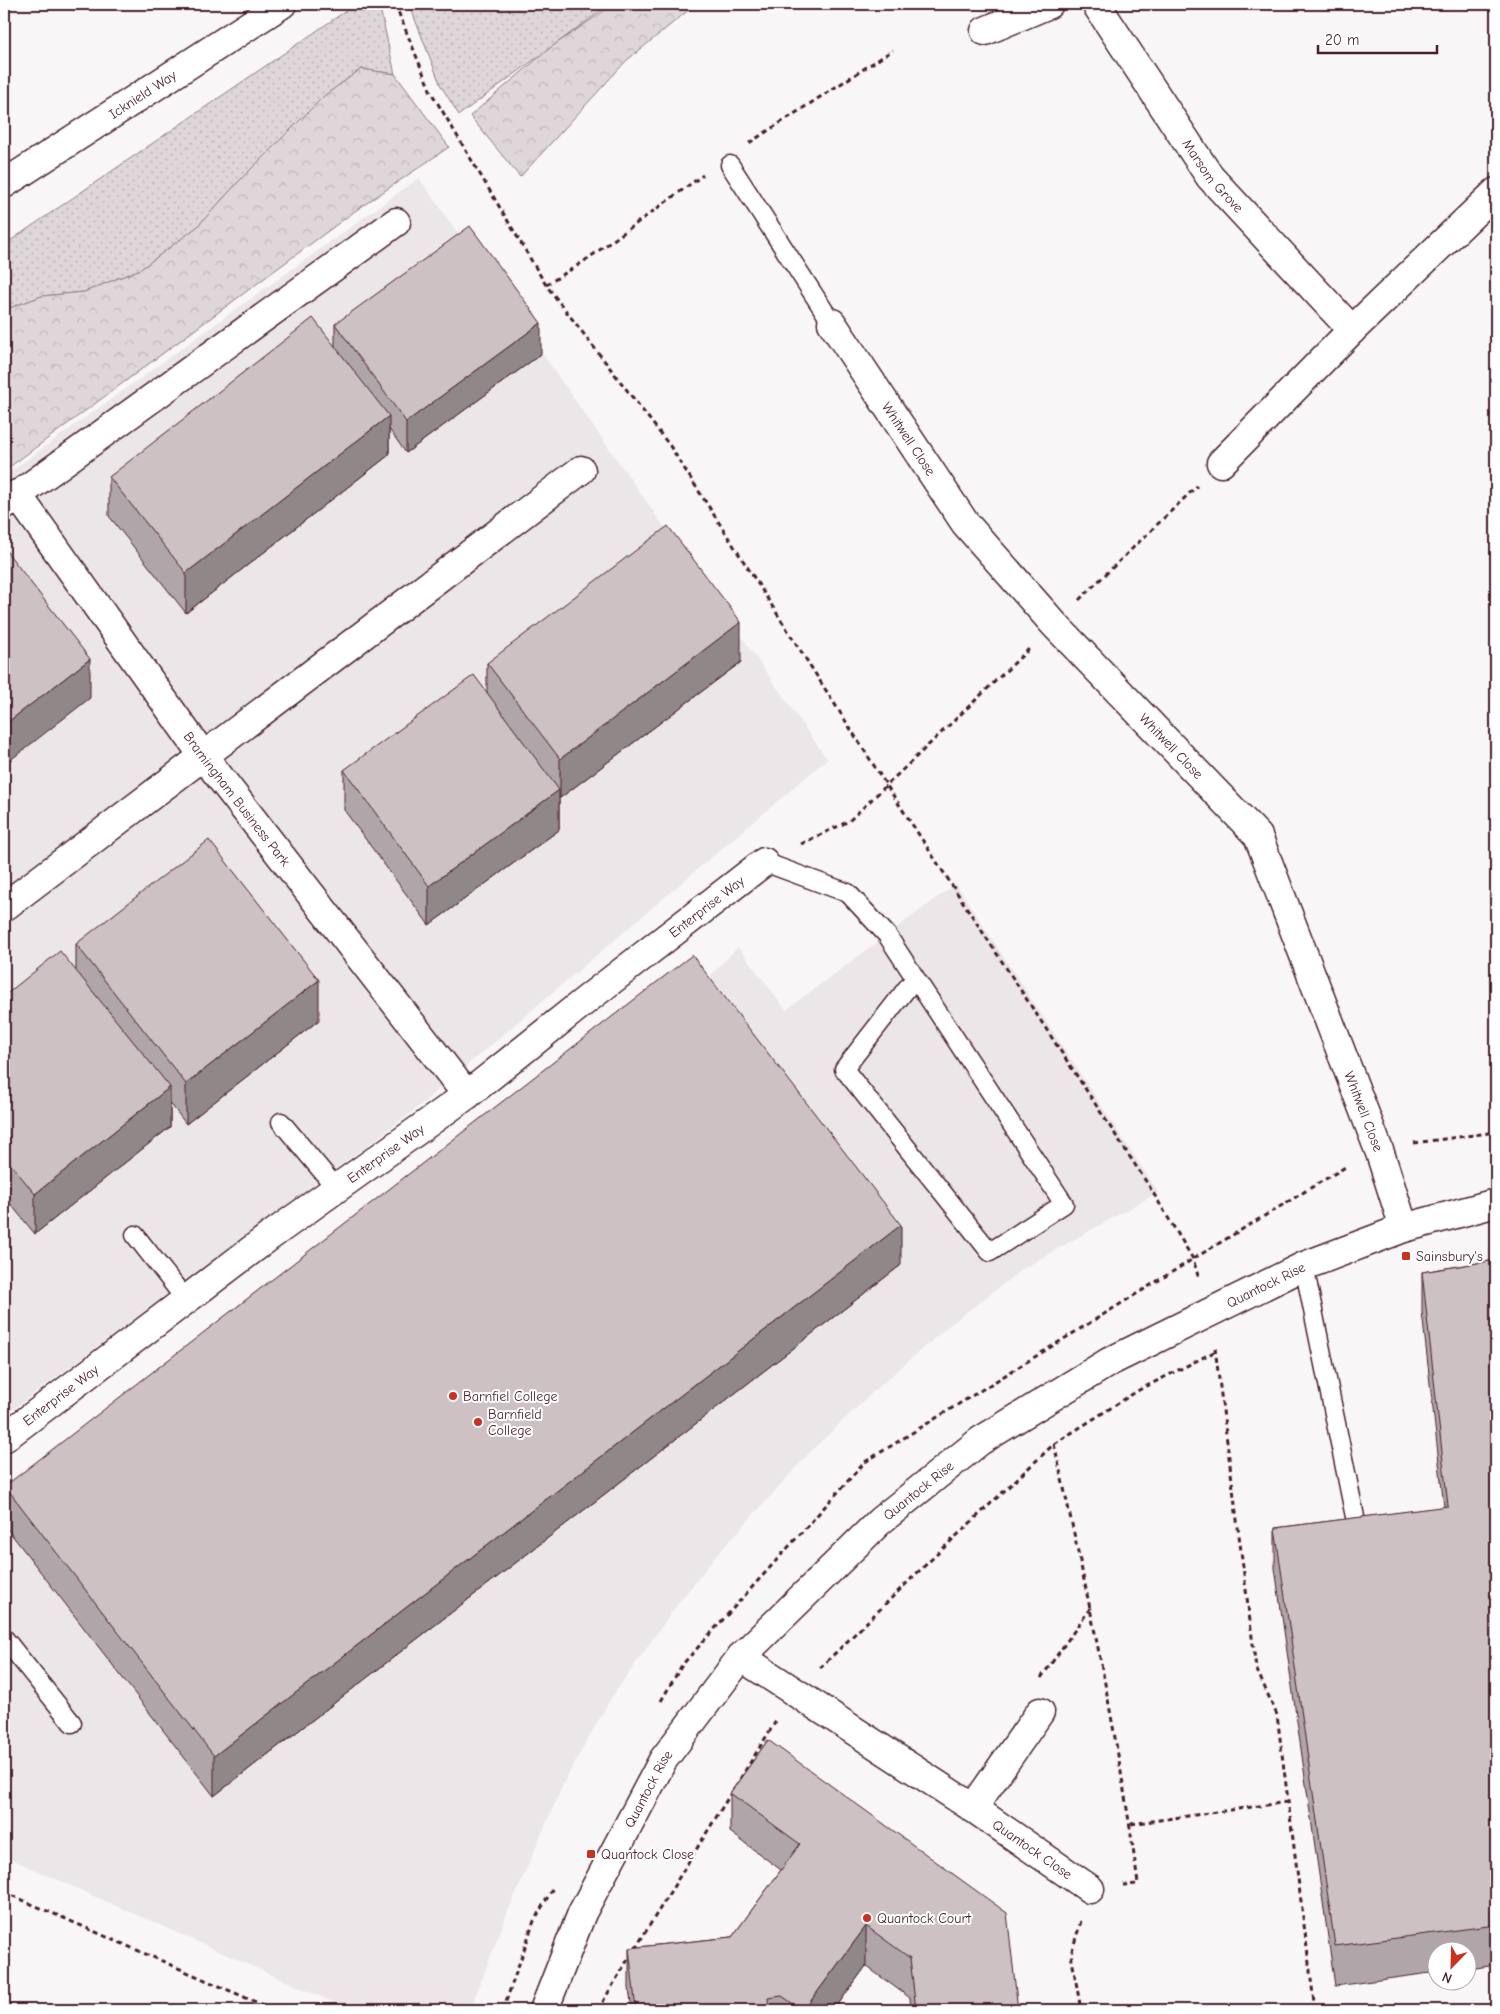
<svg xmlns="http://www.w3.org/2000/svg" width="1500" height="2014" font-family="'Comic Neue',sans-serif">
<defs>
<pattern id="grass-dots" width="8" height="8" patternUnits="userSpaceOnUse" patternTransform="scale(1.25)"><rect width="8" height="8" fill="#ded6d9"/><path d="M2 2h.1M6 6h.1" fill="none" stroke="#c0b7ba" stroke-width="1.8" stroke-linecap="round"/></pattern>
<pattern id="forest-crowns" width="20" height="18" patternUnits="userSpaceOnUse" patternTransform="scale(1.25)"><rect width="20" height="18" fill="#ded6d9"/><path d="M2 6a3 3 0 1 1 6 0M12 15a3 3 0 1 1 6 0" fill="none" stroke="#c0b7ba"/></pattern>
</defs>
<rect width="100%" height="100%" fill="#f8f6f7"/>
<filter id="ink" filterUnits="userSpaceOnUse"><feTurbulence type="fractalNoise" baseFrequency=".02" numOctaves="2"/><feDisplacementMap in="SourceGraphic" scale="10" xChannelSelector="R" yChannelSelector="G"/><feConvolveMatrix kernelMatrix="1 2 1 2 8 2 1 2 1" color-interpolation-filters="sRGB"/></filter>
<g filter="url(#ink)">
<path fill="#ebe6e8" d="M419,178L827,759L412,1112L4,1416V476Z
M956,884L1158,1192L1024,1268L947,1327L874,1391L810,1452L716,1556L679,1602L611,1698L565,1780L506,1916L470,2010H351L4,1856V1504L692,995L738,947L786,1010Z"/>
<path fill="url(#grass-dots)" stroke="#947a82" d="M356,4H379L395,74L361,69L324,96L241,179L197,227L141,269L84,292L42,296L4,310V245Z
M409,4H610L459,115L441,86Z"/>
<path fill="url(#forest-crowns)" stroke="#947a82" d="M614,4H696L626,61L520,177L470,116L550,48Z
M361,69L395,74L449,147L355,211L4,471V310L42,296L84,292L141,269L197,227L241,179L324,96Z"/>
<g fill="none" stroke-linecap="round" stroke-linejoin="round">
<g stroke="#4a1f2b" stroke-width="21">
<path id="lane" d="M730,165L832,323
M764,862L848,893L887,935L1064,1204L990,1252L844,1069L915,978
M281,1122L337,1189
M135,1235L186,1300
M1304,1266L1355,1517
M4,1638L72,1723"/>
</g>
<g stroke="#4a1f2b" stroke-width="31">
<g id="street">
<path id="s1" d="M1096,4L1210,177L1352,330"/>
<path d="M985,31L1049,4"/>
<path id="s2" d="M832,323L965,523L1054,624L1258,836L1380,1153L1404,1228"/>
<path d="M1221,463L1352,330L1496,192"/>
<path id="s3" d="M17,494L204,757L467,1095"/>
<path d="M4,505L396,222"/>
<path d="M4,907L581,470"/>
<path id="s4" d="M4,1438L270,1236L467,1095L586,1000L764,862"/>
<path id="s5" d="M741,1657L973,1808L1090,1889"/>
<path d="M973,1808L1040,1712"/>
</g>
</g>
<g stroke="#4a1f2b" stroke-width="31">
<g id="secondary">
<path id="s6" d="M4,184L282,4"/>
<path id="s7" d="M544,2010L582,1913L663,1760L741,1657L880,1521L980,1441L1109,1362L1304,1266L1404,1228L1496,1203"/>
</g>
</g>
<path stroke="#4a1f2b" stroke-width="3" stroke-dasharray="5 4" stroke-linecap="butt" d="M395,4L431,92L546,285L670,446L887,786L1149,1186L1193,1259L1199,1279
M749,143L893,50
M546,285L583,262L703,175
M1079,600L1197,486
M801,844L849,821L1030,648
M1414,1143L1496,1132
M1215,1348L1256,1668L1277,1715L1315,2010
M1054,1444C1087,1589 1118,1735 1138,1884L1123,1885
M820,1668L917,1573L1054,1444L1139,1390L1216,1351
M1041,1678L1091,1607
M661,1701L682,1665L865,1462L1193,1259L1347,1166
M740,1779L776,1721
M1131,1824L1288,1802
M4,1892L274,2010
M1081,1921L1071,1954L1081,2010
M635,1949L731,1793
M503,2010L534,1921L554,1886
M598,2010L631,1954
M1487,2010L1496,2009"/>
<use href="#lane" stroke="#fff" stroke-width="18"/>
<use href="#street" stroke="#fff" stroke-width="28"/>
<use href="#secondary" stroke="#fff" stroke-width="28"/>
</g>
<path fill="#b0a6a9" stroke="#4a1f2b" d="M335,324L541,354L406,453L389,429V455L186,613L109,516V477L335,346Z
M741,662L560,798L559,797V830L429,925L344,810V770L487,693V663Z
M76,944L319,1020L186,1124L170,1103V1127L35,1234L4,1196V996L76,970Z
M1496,1260V1965L1468,1969V1952H1438V1972L1335,1986L1275,1568V1528L1444,1507L1422,1312V1272Z
M901,1265L214,1796L5,1526V1486Z
M768,1740L1018,2010H911L910,1998L866,1966L834,2010H632L629,1988V1948L732,1937L781,1870L730,1832V1793Z"/>
<path fill="#908789" stroke="#4a1f2b" d="M541,323V354L406,453V422Z
M389,416V455L186,613V573Z
M741,622V662L560,798V759Z
M90,659V698L4,765V725Z
M559,790V830L429,925V886Z
M319,980V1020L186,1124V1084Z
M170,1087V1127L35,1234V1194Z
M901,1225V1265L214,1796V1756Z
M866,1926V1966L834,2010H804Z"/>
<path fill="#cdc1c4" stroke="#4a1f2b" d="M470,226L541,323L406,422L335,324Z
M313,318L389,416L186,573L109,477Z
M668,526L741,622L560,759L487,663Z
M4,548L90,659L4,725Z
M474,675L559,790L429,886L344,770Z
M209,840L319,980L186,1084L76,944Z
M60,951L170,1087L35,1194L4,1156V996Z
M692,955L901,1225L214,1756L5,1486Z
M1496,1260V1925L1335,1946L1275,1528L1448,1506L1422,1272Z
M768,1740L1007,1913L1018,2010H916L910,1958L866,1926L804,2010H802L782,1996L768,1998L769,2010H636L629,1948L732,1937L800,1844L730,1793Z"/>
</g>
<g fill="#c8321e" stroke="#fff" stroke-width="2">
<rect x="1401" y="1251" width="10" height="10" rx="2.5"/>
<circle cx="453" cy="1396" r="5"/>
<circle cx="478" cy="1422" r="5"/>
<rect x="586" y="1849" width="10" height="10" rx="2.5"/>
<circle cx="867" cy="1918" r="5"/>
</g>
<g text-anchor="middle" stroke-width="4" stroke-linejoin="round" paint-order="stroke">
<g font-size="14" fill="#4a1f2b" stroke="#fff">
<text dy="5" stroke="none"><textPath href="#s6" startOffset="165">Icknield Way</textPath></text>
<text dy="5" stroke="none"><textPath href="#s1" startOffset="208">Marsom Grove</textPath></text>
<text dy="5" stroke="none"><textPath href="#s2" startOffset="139">Whitwell Close</textPath></text>
<text dy="5" stroke="none"><textPath href="#s2" startOffset="544">Whitwell Close</textPath></text>
<text dy="5" stroke="none"><textPath href="#s3" startOffset="376">Bramingham Business Park</textPath></text>
<text dy="5" stroke="none"><textPath href="#s4" startOffset="881">Enterprise Way</textPath></text>
<text dy="5" stroke="none"><textPath href="#s2" startOffset="964">Whitwell Close</textPath></text>
<text dy="5" stroke="none"><textPath href="#s4" startOffset="476">Enterprise Way</textPath></text>
<text dy="5" stroke="none"><textPath href="#s7" startOffset="1055">Quantock Rise</textPath></text>
<text dy="5" stroke="none"><textPath href="#s4" startOffset="71">Enterprise Way</textPath></text>
<text dy="5" stroke="none"><textPath href="#s7" startOffset="650">Quantock Rise</textPath></text>
<text dy="5" stroke="none"><textPath href="#s7" startOffset="245">Quantock Rise</textPath></text>
<text dy="5" stroke="none"><textPath href="#s5" startOffset="349">Quantock Close</textPath></text>
</g>
<g font-size="14" fill="#4a1f2b" stroke="#fff" text-anchor="start">
<text x="1416" y="1261">Sainsbury's</text>
<text x="463" y="1401">Barnfiel College</text>
<text x="488" y="1419">Barnfield<tspan x="488" dy="16">College</tspan></text>
<text x="601" y="1859">Quantock Close</text>
<text x="877" y="1923">Quantock Court</text>
</g>
</g>
<rect width="1500" height="2014" fill="none" stroke="#fff" stroke-width="20"/>
<rect x="10" y="10" width="1480" height="1994" fill="none" stroke="#4a1f2b" stroke-width="2" filter="url(#ink)"/>
<g transform="translate(1452 1966) rotate(203)"><circle r="24" fill="#ffffff" stroke="#b7a5aa"/>
<path d="M0-4L9 19L0 12L-9 19Z" fill="#c8321e"/>
<text y="-8" font-size="14" font-weight="bold" text-anchor="middle" fill="#4a1f2b">N</text>
</g>
<path d="M1318 45v8h119v-8" fill="none" stroke="#4a1f2b" stroke-width="2.5"/>
<text x="1325" y="45" font-size="15" fill="#4a1f2b" stroke="#ffffff" stroke-width="4" paint-order="stroke">20 m</text>
</svg>
